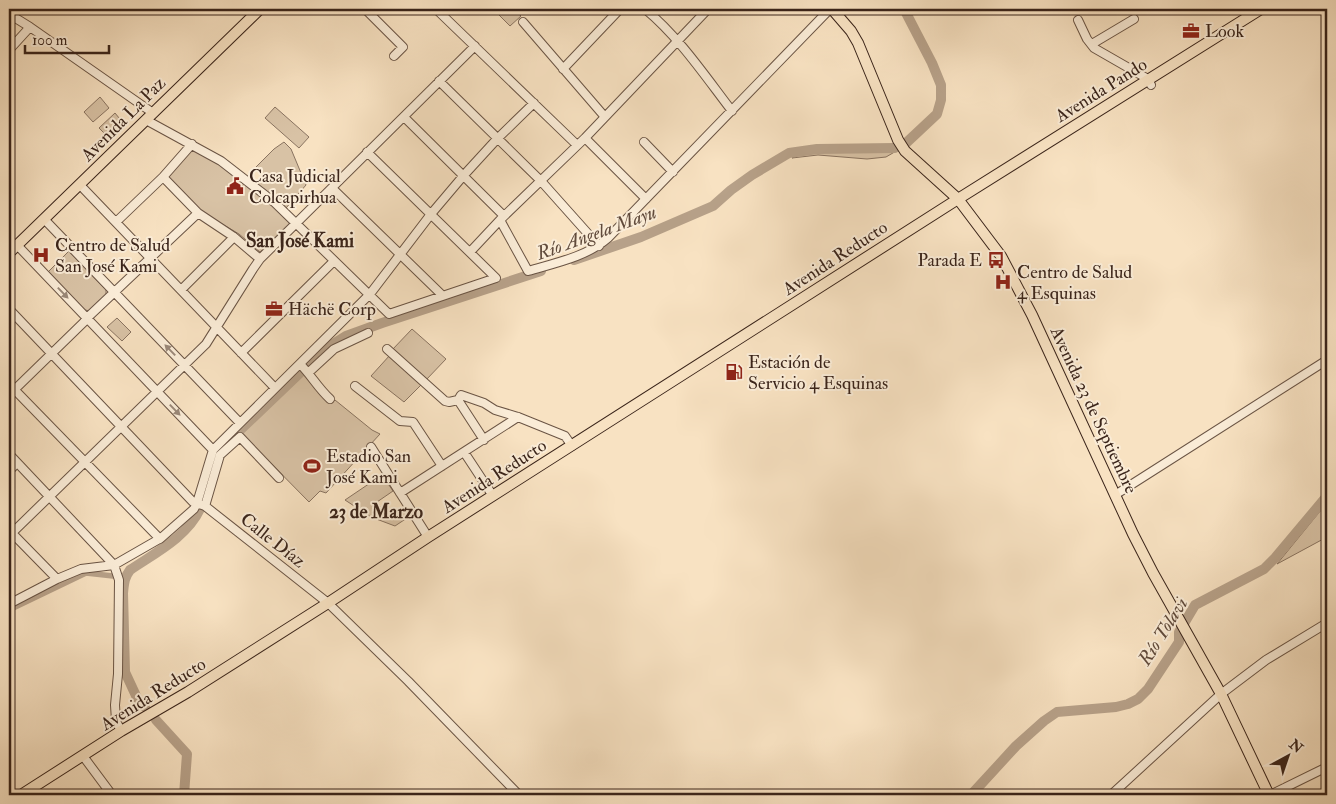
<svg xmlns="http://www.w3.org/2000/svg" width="1336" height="804" font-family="'IM FELL Double Pica',serif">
<rect width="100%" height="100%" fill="#f8e2c2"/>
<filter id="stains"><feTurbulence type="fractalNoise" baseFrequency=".004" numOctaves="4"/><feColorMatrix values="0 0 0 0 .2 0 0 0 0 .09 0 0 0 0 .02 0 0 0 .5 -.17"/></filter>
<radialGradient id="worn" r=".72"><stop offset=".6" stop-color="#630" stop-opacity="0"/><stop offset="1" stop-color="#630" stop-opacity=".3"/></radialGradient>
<path fill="#d8c2a5" stroke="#897360" d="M493,9H513L521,16L510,26Z
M100,97L109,108L93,122L84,112Z
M275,107L309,137L299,148L265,118Z
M115,113L124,124L109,138L99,128Z
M284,142L291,149L306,185L286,208L257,184L263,176L255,168L274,149Z
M193,148L221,164L273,205L291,222L260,252L239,234L200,211L169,179V176Z
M898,150L886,157L867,159L818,155L792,158C807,149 833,152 850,152C866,152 882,152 898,150Z
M69,251L106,290V295L90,311L85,310L48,272Z
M117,318L131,332L122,341L107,327Z
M412,329L446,359L426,380L392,350Z
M390,355L422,384L404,402L371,376Z
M300,367L312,383L332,403L335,400L372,430L380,434L326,493L320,491L309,502L250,442L240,435L235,438L231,434Z
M382,475L393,491L377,502L388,519L404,509L410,516L395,526L371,517L345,500Z
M1326,504L1327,506V537L1277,564Z"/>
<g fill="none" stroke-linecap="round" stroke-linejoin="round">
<path stroke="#b7a189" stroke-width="5.5" d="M9,610L86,573L113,576"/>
<path stroke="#b7a189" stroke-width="10" d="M904,9L932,63L941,85V100L937,114L905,144
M574,260L641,237L713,206L731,190L752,175L789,153L817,149L895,148
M309,365L325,349L346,336L382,323L541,271
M213,467L217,452L301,372
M145,707L138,700L125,672L123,593C124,584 124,578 130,570C155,553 187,537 200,509
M156,720L187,754L184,795
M971,795L1016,746L1044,721L1057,712L1116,707L1128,704L1138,699L1148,689L1179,642V632L1195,605L1264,569L1275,558L1327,496"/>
<g stroke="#6a5444" stroke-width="10">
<path id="minor" d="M365,9L403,47L394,56
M436,9L577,145
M645,9C679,37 705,76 732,111
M9,14L30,27L153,113
M1078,20L1087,39L1094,48L1148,79L1151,85
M523,22L605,117
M1092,44L1134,19
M9,50L30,27
M563,69L620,9
M439,81L541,181L599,246
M404,117L504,216
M146,120L221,161L274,202L389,314L496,278L367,152
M585,138L646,199
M644,142L673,172
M163,177L198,213L234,237L260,259
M80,185L275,388
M332,188L442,295
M44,219L240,423
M500,220L528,271C555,263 586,257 608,238L830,9
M116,222L163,177L192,144
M17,245L213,450
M470,252L500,220L585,138L708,9
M181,290L234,237
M9,309L193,502L205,506L328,603L408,681L519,795
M387,349L445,401L449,402L458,400L484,440
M241,353L334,261
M300,364C311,375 318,388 330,399
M308,373L334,349L368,333
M9,384L160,539
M355,386L400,421L413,422L442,466
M9,395L84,322L87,318L198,213
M458,400L461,395L484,403L495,410L518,417L565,436L572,446
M371,447L428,537
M464,452L493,496
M9,454L114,565L119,580L118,674L115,705L116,721L121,731
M9,471L17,463
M400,493L518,417
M1115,495L1327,360
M205,506L220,455L240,437L279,478
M10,531L57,579
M12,533L206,344L253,269L260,259L475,46
M9,604L57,579L81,569L114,565L161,538L194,509L197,503L213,450L370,294L431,214L464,175L497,139L534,103
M83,756L112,795
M1111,795L1221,694L1266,660L1327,623
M1270,795L1327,767"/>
</g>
<g stroke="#3a241a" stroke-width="12">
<path id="major" d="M832,9L851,31L858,43L898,140L905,151L958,199L1001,256L1032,315L1133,534L1153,573L1221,694L1269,795
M9,253L260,9
M21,795L121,731L188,692L328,603L428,537L958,199L1261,9"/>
</g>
<use href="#minor" stroke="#faecd7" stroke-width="8"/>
<use href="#major" stroke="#f8e2c2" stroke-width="10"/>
</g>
<defs><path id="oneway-solid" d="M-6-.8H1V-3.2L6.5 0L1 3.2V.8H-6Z" transform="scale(1.25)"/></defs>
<g fill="#9a8878">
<use href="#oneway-solid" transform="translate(63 293) rotate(46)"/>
<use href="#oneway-solid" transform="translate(170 350) rotate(-134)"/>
<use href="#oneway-solid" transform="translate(175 410) rotate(46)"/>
</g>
<defs>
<g id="office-bare" transform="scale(1.35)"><path d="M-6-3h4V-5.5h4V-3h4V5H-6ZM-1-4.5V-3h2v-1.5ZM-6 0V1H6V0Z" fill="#8f2418" stroke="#faecd7" stroke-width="2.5" paint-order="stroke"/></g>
<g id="civic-bare" transform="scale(1.35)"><path d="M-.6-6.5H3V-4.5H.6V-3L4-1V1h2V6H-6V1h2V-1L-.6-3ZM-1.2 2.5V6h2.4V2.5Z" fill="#8f2418" stroke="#faecd7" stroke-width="2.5" paint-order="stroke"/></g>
<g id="hospital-bare" transform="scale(1.35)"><path d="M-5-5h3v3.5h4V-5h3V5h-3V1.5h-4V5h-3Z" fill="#8f2418" stroke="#faecd7" stroke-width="2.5" paint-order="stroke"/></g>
<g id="bus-bare" transform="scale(1.35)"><path d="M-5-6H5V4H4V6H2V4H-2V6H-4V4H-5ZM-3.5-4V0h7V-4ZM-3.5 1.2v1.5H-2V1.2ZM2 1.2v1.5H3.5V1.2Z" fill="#8f2418" stroke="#faecd7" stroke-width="2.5" paint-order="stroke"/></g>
<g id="fuel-bare" transform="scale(1.35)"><path d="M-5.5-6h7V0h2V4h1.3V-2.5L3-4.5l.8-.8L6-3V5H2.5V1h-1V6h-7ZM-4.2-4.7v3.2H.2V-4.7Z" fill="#8f2418" stroke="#faecd7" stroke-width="2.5" paint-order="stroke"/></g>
<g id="stadium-bare" transform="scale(1.35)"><path d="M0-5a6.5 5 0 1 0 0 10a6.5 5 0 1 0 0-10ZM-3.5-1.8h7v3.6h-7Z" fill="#8f2418" stroke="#faecd7" stroke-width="2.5" paint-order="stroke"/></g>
</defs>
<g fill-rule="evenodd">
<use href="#office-bare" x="1191" y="31"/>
<use href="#civic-bare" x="235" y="186"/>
<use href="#hospital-bare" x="41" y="255"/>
<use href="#bus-bare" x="996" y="260"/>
<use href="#hospital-bare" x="1003" y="282"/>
<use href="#office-bare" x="274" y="309"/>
<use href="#fuel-bare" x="734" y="372"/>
<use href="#stadium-bare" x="312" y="466"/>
</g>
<g text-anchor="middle" stroke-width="4" stroke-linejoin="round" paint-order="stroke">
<g font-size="18" fill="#3a241a" stroke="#faecd7" text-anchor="start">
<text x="1205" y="37">Look</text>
<text x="249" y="182">Casa Judicial<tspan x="249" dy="21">Colcapirhua</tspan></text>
<text x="55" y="251">Centro de Salud<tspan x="55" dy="21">San José Kami</tspan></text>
<text x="982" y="266" text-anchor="end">Parada E</text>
<text x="1017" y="278">Centro de Salud<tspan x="1017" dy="21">4 Esquinas</tspan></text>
<text x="288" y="315">Hächë Corp</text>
<text x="748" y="368">Estación de<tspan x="748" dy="21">Servicio 4 Esquinas</tspan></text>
<text x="326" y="462">Estadio San<tspan x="326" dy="21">José Kami</tspan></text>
</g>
<g font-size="18" fill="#3a241a" stroke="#faecd7">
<text transform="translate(1101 90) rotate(-32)" y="6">Avenida Pando</text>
<text transform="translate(123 119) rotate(-45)" y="6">Avenida La Paz</text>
<text transform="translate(835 258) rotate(-33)" y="6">Avenida Reducto</text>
<text transform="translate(1094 410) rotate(65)" y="6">Avenida 23 de Septiembre</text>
<text transform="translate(494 476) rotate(-33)" y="6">Avenida Reducto</text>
<text transform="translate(273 540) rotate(38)" y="6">Calle Díaz</text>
<text transform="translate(153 694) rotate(-32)" y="6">Avenida Reducto</text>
</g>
<g font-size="19" font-style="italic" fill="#604a3b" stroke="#faecd7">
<text transform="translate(596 232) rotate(-20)" y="7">Río Angela Mayu</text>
<text transform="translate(1162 631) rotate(-58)" y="7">Río Tolavi</text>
</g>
<g font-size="19" font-weight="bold" fill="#3a241a" stroke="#faecd7">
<text x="300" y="247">San José Kami</text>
<text x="376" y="518">23 de Marzo</text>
</g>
</g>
<rect width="1336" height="804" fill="none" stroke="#f8e2c2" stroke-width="30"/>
<rect x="10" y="10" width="1316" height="784" fill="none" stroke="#3a241a" stroke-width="2.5"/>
<rect x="15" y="15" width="1306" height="774" fill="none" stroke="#3a241a"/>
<g transform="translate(1288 756) rotate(40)" stroke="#faecd7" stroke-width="4" paint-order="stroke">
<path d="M0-4L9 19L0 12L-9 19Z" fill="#3a241a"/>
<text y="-8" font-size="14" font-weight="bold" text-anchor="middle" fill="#3a241a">N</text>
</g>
<path d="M25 45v8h84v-8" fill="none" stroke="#3a241a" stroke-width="2.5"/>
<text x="32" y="45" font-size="15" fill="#3a241a" stroke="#faecd7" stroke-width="4" paint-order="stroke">100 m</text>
<rect width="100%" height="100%" filter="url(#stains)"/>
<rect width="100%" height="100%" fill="url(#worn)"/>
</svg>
